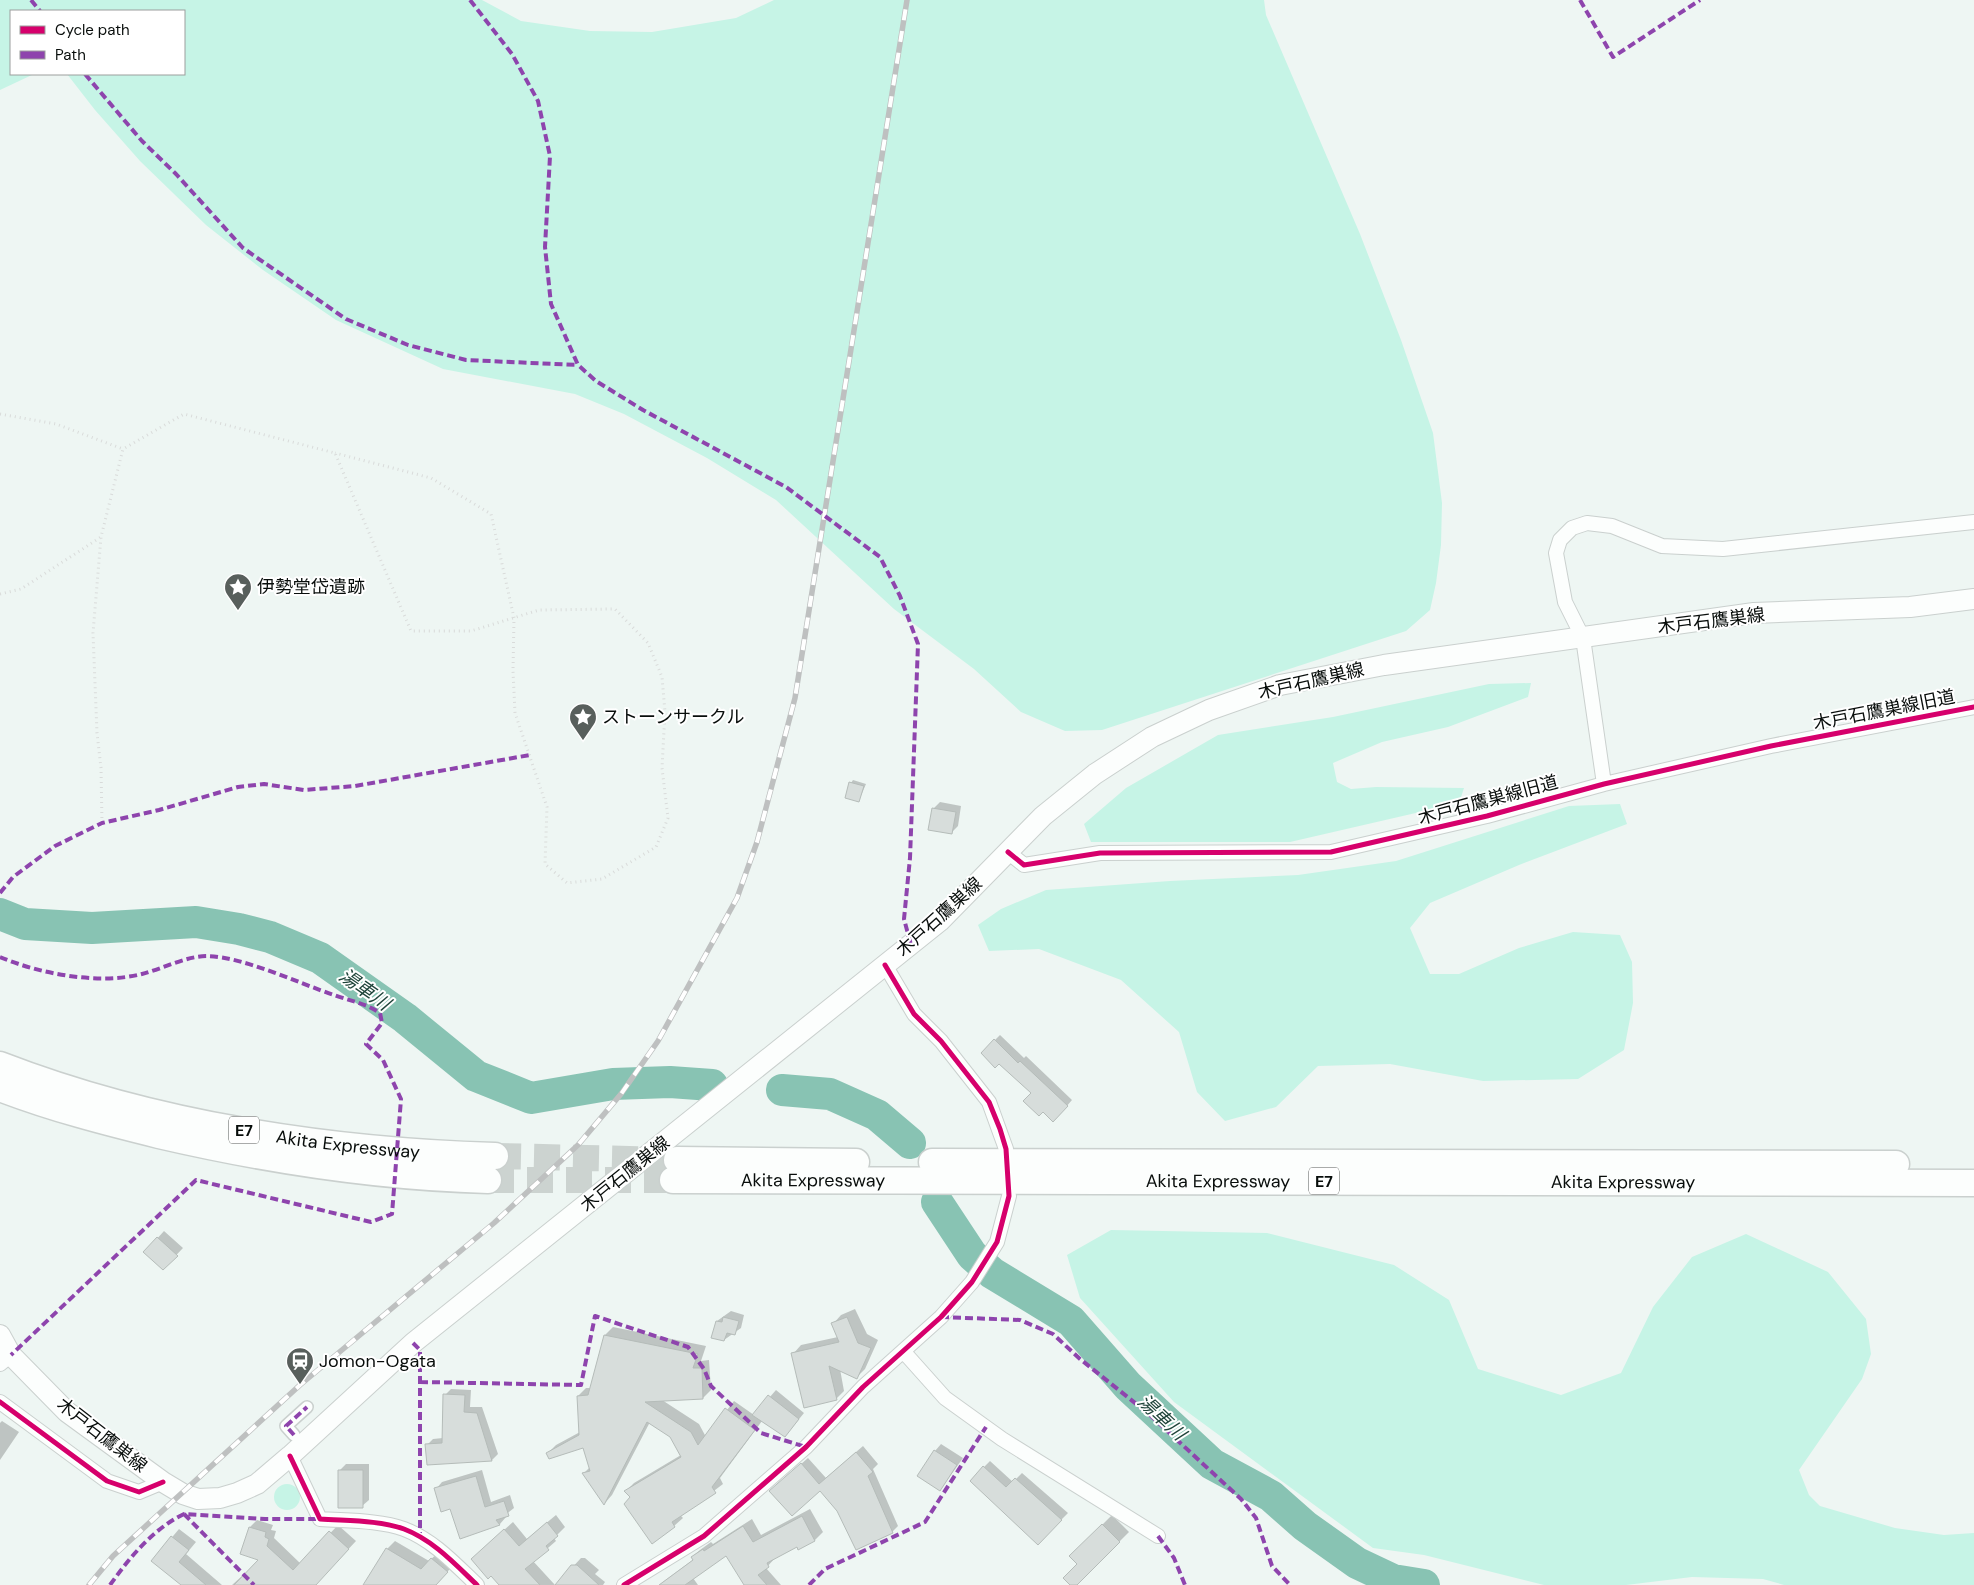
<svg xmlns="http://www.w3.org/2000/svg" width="1974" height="1585" font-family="'DM Sans','Noto Sans JP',sans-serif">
<rect width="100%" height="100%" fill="#eef6f3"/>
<path fill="#c6f4e6" d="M0,0H482L521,21L590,31L652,32L736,18L774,0H1264L1266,15L1360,234L1401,340L1433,433L1442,503L1441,545L1436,583L1430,610L1406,631L1102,730L1065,731L1021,712L974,669L894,609L776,500L707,458L624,414L575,394L443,369L336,320L263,270L206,225L140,161L95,110L67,74H184V11H11V74H34L0,90Z
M1531,683L1528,697L1448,727L1382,742L1333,763L1337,782L1351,789L1376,787L1464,788L1459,803L1290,842H1091L1084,824L1126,788L1218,735L1333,717L1489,684Z
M1620,804L1627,824L1519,865L1430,903L1410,928L1430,974H1459L1519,948L1573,932L1620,935L1632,962L1633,1003L1624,1050L1578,1079L1483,1081L1390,1064L1318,1066L1276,1107L1225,1121L1197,1092L1179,1032L1121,980L1039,949L989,951L978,925L1001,909L1046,890L1170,881L1298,875L1396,861L1569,806Z
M1111,1230L1267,1233L1394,1265L1449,1300L1478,1369L1561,1395L1621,1373L1653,1307L1692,1257L1746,1234L1828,1272L1866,1319L1871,1354L1862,1379L1799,1470L1809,1495L1820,1506L1895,1528L1944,1535L1974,1533V1585H1784L1763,1579L1692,1577L1626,1585H1544L1424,1555L1373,1548L1174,1402L1080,1298L1067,1255Z
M274 1497a13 13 0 1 1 26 0a13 13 0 1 1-26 0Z"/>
<path fill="#0003" d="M853,780L866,784L859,800L851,783Z
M940,802L961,806L958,826L951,833L933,809Z
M1000,1035L1024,1058L1026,1056L1072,1100L1059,1115L999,1063L982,1053Z
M164,1231L183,1248L163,1269L145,1252Z
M855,1309L867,1334L878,1340L865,1369L857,1377L840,1369L844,1391L836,1399L793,1354L801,1345L838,1337L833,1324L841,1315Z
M731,1311L744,1315L741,1328L724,1340L717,1321Z
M613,1327L706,1346L701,1361L709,1360L711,1390L703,1398L662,1400L699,1424L706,1437L734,1401L754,1415L776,1390L804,1413L791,1429L769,1423L767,1425L762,1421L720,1478L723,1484L681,1516L683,1518L674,1526L626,1491L634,1483L681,1455L671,1436L650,1422L612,1495L605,1503L584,1473L590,1467L583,1447L548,1453L556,1445L580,1432L578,1396L586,1388H591L605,1335Z
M451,1389L471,1390L470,1407H482L498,1454L492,1460L428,1464L427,1445L433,1439L443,1438L445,1395Z
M2,1421L19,1432L0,1460V1423Z
M941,1444L963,1458L940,1490L935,1451Z
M863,1446L878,1464L873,1469L898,1526L892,1532L838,1510L821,1490L777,1485L808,1458L826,1478Z
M990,1461L1013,1482L1022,1473L1068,1513L1038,1543L984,1467Z
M346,1464H369V1500L362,1506L339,1471Z
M482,1470L491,1502L510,1495L514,1508L504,1516L506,1517L500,1524L461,1537L451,1508L436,1489L442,1482Z
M810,1509L823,1532L815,1540L799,1548L797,1546L776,1557L766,1568L781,1585H746L726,1554L693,1578L698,1585H659L694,1559L692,1557L700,1550L711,1542L713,1544L752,1519L761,1535Z
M556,1515L565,1527L554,1538L556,1541L533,1561L555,1585H501L480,1551L513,1522L527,1539Z
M1112,1515L1129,1532L1076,1585H1072L1079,1564L1071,1556Z
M257,1520L273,1525L271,1530L276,1531L274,1538L301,1564L338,1525L356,1541L315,1585H232L261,1559L250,1527Z
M179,1529L196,1542L186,1554L222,1585H183L152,1561Z
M395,1541L429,1561L440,1551L455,1563L436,1585H365L387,1549Z
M581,1558H585L599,1570L595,1574L605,1582L603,1585H556Z"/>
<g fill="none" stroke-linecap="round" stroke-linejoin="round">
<path stroke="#88c3b3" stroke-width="32" d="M0,914L25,924L92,928L196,922L239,929L270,937L320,958L405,1018L476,1076L531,1098L613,1084L670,1082L712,1085
M782,1090L830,1094L877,1115L910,1143
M937,1202L972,1255L992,1273L1071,1321L1128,1386L1212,1464L1271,1496L1305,1526L1357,1563L1393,1580L1424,1585"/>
</g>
<path fill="#d7dddb" stroke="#b5bcb9" d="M849,782L864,786L859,802L845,798Z
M932,808L956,812L952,834L928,830Z
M994,1039L1018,1063L1020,1061L1068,1106L1053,1122L1043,1112L1039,1116L1023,1101L1031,1093L999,1064L995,1068L981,1053Z
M157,1237L178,1256L163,1270L143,1252Z
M723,1317L739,1321L735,1335L727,1333L724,1341L711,1338L716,1321L722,1322Z
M847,1317L858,1343L871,1348L857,1379L829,1366L837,1400L804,1408L791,1353L839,1342L831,1323Z
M604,1335L698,1354L693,1368H702L703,1399L645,1402L691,1432L698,1445L725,1408L755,1430L712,1487L716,1493L672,1522L675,1527L652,1544L624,1504L630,1497L624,1491L681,1457L670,1437L647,1422L604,1505L582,1473L590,1471L583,1448L549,1459L546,1453L579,1435L577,1396L588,1395Z
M443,1394L465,1395L464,1412L477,1413L492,1461L427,1465L425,1444L442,1443Z
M768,1395L799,1419L785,1437L752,1415Z
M934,1450L957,1465L940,1491L917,1476Z
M856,1452L873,1472L868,1476L893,1533L856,1550L837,1511L820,1491L792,1516L769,1491L801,1463L819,1484Z
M983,1466L1006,1487L1015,1478L1062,1520L1038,1545L970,1481Z
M338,1470H363V1508H338Z
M476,1476L485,1507L504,1501L509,1516L496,1520L500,1525L460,1539L450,1509L441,1512L434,1488Z
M802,1516L815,1541L798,1550L797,1547L767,1563L769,1567L758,1575L767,1585H744L726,1556L685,1585H659L693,1560L691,1557L703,1549L704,1551L743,1526L753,1542Z
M547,1522L558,1536L546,1546L549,1550L525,1569L540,1585H499L491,1576L488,1579L471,1559L504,1529L519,1546Z
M1102,1524L1120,1542L1077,1585H1070L1063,1578L1077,1564L1069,1556Z
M249,1527L266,1532L265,1537L269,1539L267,1546L293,1570L329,1531L349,1549L316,1585H234L258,1560L240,1554Z
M171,1536L189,1550L179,1562L206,1585H181L151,1561Z
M386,1548L421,1569L431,1558L448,1572L436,1585H363Z
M571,1565H577L599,1585H555Z"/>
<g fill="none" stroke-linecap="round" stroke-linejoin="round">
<path stroke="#ccd3d0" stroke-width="26" stroke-dasharray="26 13" stroke-linecap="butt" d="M495,1156L677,1160
M488,1180H673"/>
<g stroke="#cad0ce" stroke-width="14">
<path id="pedestrian" d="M294,1435L286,1426L307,1407"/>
</g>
<g stroke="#cad0ce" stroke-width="16">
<path id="minor" d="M1604,784L1583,638L1565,602L1556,553L1560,540L1572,528L1587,523L1612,526L1662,546L1723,549L1974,522
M1008,852L1024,865L1100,853L1331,852L1487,816L1604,784L1771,746L1974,707
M885,965L914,1014L941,1041L989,1102L1006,1149
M903,1351L945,1398L1002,1439L1158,1536
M0,1364L11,1355
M0,1402L107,1481L139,1492L163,1482
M290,1456L320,1519C346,1521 379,1520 404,1529C433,1540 455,1564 477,1585
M624,1585L704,1536L806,1447L863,1387L941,1317L972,1282L997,1242L1009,1196"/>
</g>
<g stroke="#cad0ce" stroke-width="22">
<path id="secondary" d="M0,1335L11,1355L67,1412L163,1482L183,1494L198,1499L220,1498L237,1493L257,1484L290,1456L413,1343L940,921L1043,816L1095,774L1152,737L1209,710L1280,685L1384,665L1754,613L1910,607L1974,599"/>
</g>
<g stroke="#cad0ce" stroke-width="29">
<g id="motorway">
<path id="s1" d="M0,1065C155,1125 330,1151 495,1156"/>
<path d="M0,1088C52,1108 106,1122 159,1135C267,1160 377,1177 488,1180"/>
<path d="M677,1160L856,1162"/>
<path d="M932,1162L1896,1164"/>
<path id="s2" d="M673,1180L1974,1183"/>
</g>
</g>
<path stroke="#d9dbda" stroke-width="3" stroke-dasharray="1 4" stroke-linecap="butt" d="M0,414L56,424L123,449
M0,594L21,589L101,537
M102,823L101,768L97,733L93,633L101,537L123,449L184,414L335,453L411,631H471L539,610L615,609L648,643L662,677L665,712L662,768L668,818L656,847L602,879L567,883L545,864L547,807L515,713L513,671L514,618L491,514L431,478L335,453"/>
<use href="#pedestrian" stroke="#fcfefd" stroke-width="11"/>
<use href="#minor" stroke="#fcfefd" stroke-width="14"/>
<use href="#secondary" stroke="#fcfefd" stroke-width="20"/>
<use href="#motorway" stroke="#fcfefd" stroke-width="26"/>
<g stroke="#bec0c0" stroke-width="5.5">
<path id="rail" d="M89,1585L113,1556L300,1385L494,1223L578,1145L621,1094L658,1041L737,898L757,842L795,698L907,0"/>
</g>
<use href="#rail" stroke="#fff" stroke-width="4" stroke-dasharray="11" stroke-linecap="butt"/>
<path stroke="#8e44ad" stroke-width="4" stroke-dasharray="8 4" stroke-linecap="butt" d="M31,0L40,11
M470,0L512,54L538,101L550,156L545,247L551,304L578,365L596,381L643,410L786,487L880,557L900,596L918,644L910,858L904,919L911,945
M1580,0L1613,57L1700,0
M85,74L142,141L176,174L243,248L346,319L408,345L466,360L578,365
M0,893L13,877L55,846L102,823L159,810L238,787L264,784L304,790L355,786L530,755
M0,957C40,974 99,985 142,974C162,969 186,956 207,956C244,957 298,983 334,995C350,1001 365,1003 380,1013L382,1023L366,1044L383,1060L401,1099L392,1214L371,1222L196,1180L11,1355
M941,1317L1020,1320L1053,1334L1080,1359L1150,1415L1241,1499L1256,1518L1272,1566L1290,1585
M413,1343L420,1350V1538
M420,1382L581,1385L595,1316L688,1347L704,1369L711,1386L761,1433L806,1447
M294,1435L286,1426L307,1407
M184,1514L254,1585
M1158,1536L1174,1558L1185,1585
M110,1585C130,1557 153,1529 184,1514L265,1519H320
M809,1585L825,1569L925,1522L986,1427"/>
<g stroke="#fff" stroke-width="8">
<path id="cycleway" d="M1008,852L1024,865L1100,853L1331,852L1487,816L1604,784L1771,746L1974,707
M0,1402L107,1481L139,1492L163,1482
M290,1456L320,1519C346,1521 379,1520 404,1529C433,1540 455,1564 477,1585
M624,1585L704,1536L806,1447L863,1387L941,1317L972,1282L997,1242L1009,1196L1006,1149L1000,1129L989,1102L941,1041L914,1014L885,965"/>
</g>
<use href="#cycleway" stroke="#d6006c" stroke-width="5"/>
</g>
<defs>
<g id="sight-pin" transform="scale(1.4375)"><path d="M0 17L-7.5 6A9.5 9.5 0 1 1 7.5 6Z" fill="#585f5c" stroke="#fff"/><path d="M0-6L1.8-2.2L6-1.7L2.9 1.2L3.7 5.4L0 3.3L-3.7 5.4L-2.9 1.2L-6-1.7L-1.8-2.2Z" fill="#fff"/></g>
<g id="station-pin" transform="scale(1.4375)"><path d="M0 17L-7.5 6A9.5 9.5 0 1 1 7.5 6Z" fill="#585f5c" stroke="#fff"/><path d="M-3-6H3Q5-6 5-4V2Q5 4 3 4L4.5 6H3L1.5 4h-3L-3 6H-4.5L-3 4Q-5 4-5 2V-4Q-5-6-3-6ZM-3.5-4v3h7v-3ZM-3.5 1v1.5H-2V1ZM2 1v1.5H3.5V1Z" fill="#fff"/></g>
</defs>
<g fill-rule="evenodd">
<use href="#sight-pin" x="238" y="587"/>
<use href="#sight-pin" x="583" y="717"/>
<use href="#station-pin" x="300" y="1361"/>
</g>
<g text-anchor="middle" stroke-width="4" stroke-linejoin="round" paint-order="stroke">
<g fill="#fff" stroke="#525654" stroke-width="1">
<rect x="229" y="1116.5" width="30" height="27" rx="4"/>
<rect x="1309" y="1167.5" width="30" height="27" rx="4"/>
</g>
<g font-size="16" font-weight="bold" fill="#080d0b">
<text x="244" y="1136">E7</text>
<text x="1324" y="1187">E7</text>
</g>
<g font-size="18" fill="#080d0b" stroke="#fff" text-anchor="start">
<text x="257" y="593">伊勢堂岱遺跡</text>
<text x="602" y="723">ストーンサークル</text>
<text x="319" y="1367">Jomon-Ogata</text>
</g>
<g font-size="18" fill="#080d0b" stroke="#fff">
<text transform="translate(1711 621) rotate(-7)" y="6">木戸石鷹巣線</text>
<text transform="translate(1311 681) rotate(-13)" y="6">木戸石鷹巣線</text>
<text transform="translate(1884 710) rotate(-11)" y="6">木戸石鷹巣線旧道</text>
<text transform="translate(1488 800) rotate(-15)" y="6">木戸石鷹巣線旧道</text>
<text transform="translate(939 917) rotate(-42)" y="6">木戸石鷹巣線</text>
<text dy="6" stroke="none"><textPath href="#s1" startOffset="358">Akita Expressway</textPath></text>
<text transform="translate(625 1174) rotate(-39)" y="6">木戸石鷹巣線</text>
<text dy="6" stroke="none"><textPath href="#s2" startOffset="140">Akita Expressway</textPath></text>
<text dy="6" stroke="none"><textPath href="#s2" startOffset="545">Akita Expressway</textPath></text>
<text dy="6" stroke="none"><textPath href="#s2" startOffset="950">Akita Expressway</textPath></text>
<text transform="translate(102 1435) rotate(38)" y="6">木戸石鷹巣線</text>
</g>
<g font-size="19" font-style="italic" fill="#1f443a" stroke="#fff">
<text transform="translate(365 989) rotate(35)" y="7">湯車川</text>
<text transform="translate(1162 1417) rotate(43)" y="7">湯車川</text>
</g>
</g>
<rect x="10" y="10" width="175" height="65" fill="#ffffff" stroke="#9c9e9d"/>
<rect x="20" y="26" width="25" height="8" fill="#d6006c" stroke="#9c9e9d"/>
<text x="55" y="35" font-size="15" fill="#080d0b">Cycle path</text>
<rect x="20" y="51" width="25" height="8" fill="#8e44ad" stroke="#9c9e9d"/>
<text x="55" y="60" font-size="15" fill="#080d0b">Path</text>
</svg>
